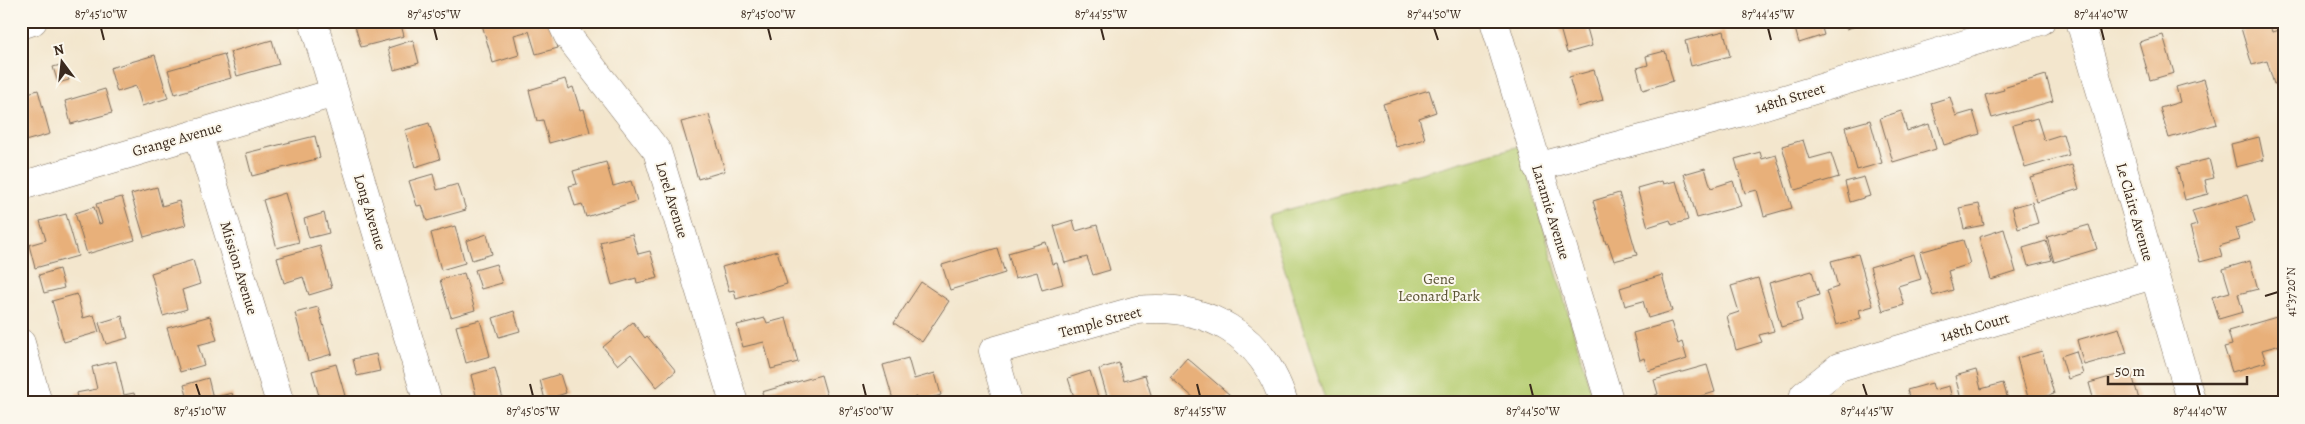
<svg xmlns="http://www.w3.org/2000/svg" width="2305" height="424" font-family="Alegreya,serif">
<rect width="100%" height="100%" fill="#fbf7ec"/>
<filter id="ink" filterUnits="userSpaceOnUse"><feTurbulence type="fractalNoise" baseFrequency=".02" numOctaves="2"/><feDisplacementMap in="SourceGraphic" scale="10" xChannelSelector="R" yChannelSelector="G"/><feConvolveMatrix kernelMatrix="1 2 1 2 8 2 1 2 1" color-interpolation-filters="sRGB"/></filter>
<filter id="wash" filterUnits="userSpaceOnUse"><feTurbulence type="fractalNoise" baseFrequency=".0096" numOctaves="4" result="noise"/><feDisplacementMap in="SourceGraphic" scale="20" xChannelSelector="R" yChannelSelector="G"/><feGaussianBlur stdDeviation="1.12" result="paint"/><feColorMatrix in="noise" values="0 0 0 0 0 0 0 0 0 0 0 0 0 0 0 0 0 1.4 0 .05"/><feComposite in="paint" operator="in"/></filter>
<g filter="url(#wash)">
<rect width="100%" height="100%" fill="#f3e6cd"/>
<path fill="#b7ce73" stroke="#797c48" d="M1520,146L1594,403H1326L1268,215Z"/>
<g id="blocks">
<path fill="#e8b07a" d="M372,21H400L404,36L361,47L355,26Z
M481,21H550L558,48L536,54L529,31L514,35L519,55L493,63Z
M1558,21H1585L1592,46L1567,53Z
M1793,21H1835L1836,24L1822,28L1824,35L1799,43Z
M1844,21H1869V22L1846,29Z
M2264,21H2269L2272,32L2284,29V81L2274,84L2267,61L2252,65L2241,28Z
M1724,31L1730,56L1691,66L1685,41Z
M2163,35L2174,73L2150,80L2139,42Z
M272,40L279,64L237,76L230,52Z
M413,40L419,63L394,70L388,48Z
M1665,51L1673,81L1643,90L1637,68L1648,65L1646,56Z
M224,54L231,78L175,94L168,70Z
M155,55L168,98L142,106L136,86L117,92L110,68Z
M64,64L69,80L58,83L53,67Z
M1594,70L1603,100L1578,107L1569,77Z
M2046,75L2053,101L1992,118L1985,95L2004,90L2003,88Z
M565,79L568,89L573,87L580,110L584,109L590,132L549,143L543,120L537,121L529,90Z
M2204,79L2217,124L2169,138L2160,108L2180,102L2176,87Z
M105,89L112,113L71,124L65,101Z
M38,90L50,134L25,141L21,128V95Z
M1429,90L1436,112L1419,118L1425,139L1396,147L1383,104Z
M1950,97L1956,116L1973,111L1980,134L1944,145L1931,103Z
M1901,111L1907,131L1929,124L1936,149L1893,162L1880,118Z
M709,115L725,171L698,179L681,122Z
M2037,118L2044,140L2063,134L2069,155L2025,168L2013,125Z
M1870,120L1882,163L1857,170L1845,127Z
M429,123L440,159L415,167L405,130Z
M315,136L320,158L252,176L246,153Z
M2259,137L2264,160L2236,167L2231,144Z
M1803,140L1809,159L1831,153L1839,177L1795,190L1782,146Z
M1760,152L1762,159L1776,155L1792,208L1764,216L1757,190L1745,193L1735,159Z
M2209,159L2214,178L2205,180L2208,194L2185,200L2177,167Z
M606,162L613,186L631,181L637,201L586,217L582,204L575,206L569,186L577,184L573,171Z
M2072,165L2079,189L2037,202L2030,177Z
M1705,168L1711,188L1733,181L1741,206L1697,218L1684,174Z
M433,174L437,190L458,184L466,210L427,221L422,205L417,206L409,181Z
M1864,177L1870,196L1850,202L1845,182Z
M1662,181L1663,184L1676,181L1688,220L1672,225L1670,220L1648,227L1637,188Z
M157,187L162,206L179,201L186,225L144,237L131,194Z
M285,193L299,242L277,248L263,200Z
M1619,193L1637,255L1614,261L1608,243L1606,244L1593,201Z
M2247,195L2255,222L2236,228L2240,240L2219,246L2222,256L2200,262L2190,227L2197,225L2192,211Z
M122,197L135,240L87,254L75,213L94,207L99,224L102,223L96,204Z
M2032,202L2038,223L2018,229L2012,207Z
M1979,204L1984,225L1964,229L1959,208Z
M324,213L329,233L309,238L304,219Z
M66,214L78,256L35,268L29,245L46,240L40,221Z
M1073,220L1076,231L1097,225L1110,270L1093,275L1087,257L1065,263L1054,226Z
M2089,225L2097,249L2054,262L2047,237Z
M455,226L465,263L441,270L431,233Z
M2004,229L2016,272L1991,280L1979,237Z
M487,234L492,254L472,260L466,241Z
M632,234L638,254L650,251L658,278L637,283L636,278L612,285L600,242Z
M1963,240L1970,264L1948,271L1953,290L1933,296L1920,252Z
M2046,241L2052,260L2028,266L2023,248Z
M1046,242L1052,264L1057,263L1063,284L1042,290L1037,272L1015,278L1008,253Z
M320,246L332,288L309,295L303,277L284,283L277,258Z
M997,248L1005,273L950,290L942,265Z
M777,251L787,284L736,299L734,290L729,291L722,267Z
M1858,254L1873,306L1859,310L1861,318L1836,325L1826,291L1838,287L1831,261Z
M1914,254L1921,279L1898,286L1904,305L1883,311L1870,267Z
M193,260L200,284L182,290L187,309L163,316L151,273Z
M2250,261L2258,289L2238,294L2243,312L2219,319L2212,297L2230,292L2223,269Z
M496,264L502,283L481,289L475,270Z
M59,269L64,288L44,293L39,275Z
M1812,271L1819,295L1797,302L1802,321L1781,327L1769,283Z
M464,273L475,310L451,317L440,280Z
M1662,275L1672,311L1648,318L1643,301L1625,306L1620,288Z
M1758,278L1774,331L1759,335L1762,342L1736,350L1727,316L1739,312L1731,286Z
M921,282L949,301L922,342L894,323Z
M77,294L83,318L94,315L99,332L64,342L52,301Z
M318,307L332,354L308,361L295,313Z
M514,311L520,331L499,337L493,318Z
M122,316L128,338L106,344L99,323Z
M210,316L217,340L198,345L204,365L180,372L167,328Z
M2280,316L2284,329V344L2262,350L2266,362L2232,372L2224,347L2232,345L2228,331Z
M765,318L767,323L786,318L798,362L771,369L764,342L743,347L737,325Z
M480,320L490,356L466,363L456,326Z
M633,322L645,338L647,336L676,371L657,387L631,354L618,365L603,347Z
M1671,322L1678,344L1682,342L1687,359L1648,371L1644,358L1640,360L1633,333Z
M2119,328L2127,353L2084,365L2077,340Z
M2042,351L2054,394L2029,401L2017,358Z
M2076,351L2083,374L2068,379L2061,356Z
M376,354L380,371L357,376L353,359Z
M908,358L914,379L935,373L941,395L917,402L916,397L894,403L883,365Z
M1187,358L1230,395L1223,403H1191L1195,399L1170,377Z
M116,361L124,395L134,393L136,403H78L76,393L97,389L92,367Z
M1119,363L1124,381L1145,375L1153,401L1145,403H1109L1099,369Z
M336,364L347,403H321L312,371Z
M1707,365L1715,392L1689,400L1690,403H1653L1651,397L1658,394L1654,380Z
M495,368L504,403H478L471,375Z
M1976,370L1981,389L2003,383L2009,403H1962L1955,376Z
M1090,371L1100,403H1057L1074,397L1068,378Z
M2131,371L2140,403H2100L2099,400L2094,401L2089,383Z
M560,374L566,393L545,400L540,380Z
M821,375L829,403H765L762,392Z
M208,378L213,398L232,393L235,403H189L184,385Z
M1932,383L1934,390L1949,386L1953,403H1911L1907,390Z
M2275,395L2278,402L2284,400V403H2251Z"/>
</g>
</g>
<g filter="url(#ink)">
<use href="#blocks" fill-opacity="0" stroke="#7b6c5b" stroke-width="1"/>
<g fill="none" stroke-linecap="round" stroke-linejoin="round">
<g stroke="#7b6c5b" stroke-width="29">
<path id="minor" d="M313,21L428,403
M561,21L568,36L657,151L734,403
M1494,21L1610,403
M2080,21L2192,403
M198,133L280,403
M1537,167L1739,113L2041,21
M21,186L334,93
M21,343L38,403
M1804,395L1839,367L2153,275
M1008,403L993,351L1137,310C1207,303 1263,334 1284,403"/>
</g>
<g stroke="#7b6c5b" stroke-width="29">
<path id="major" d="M21,25L33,21"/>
</g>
<use href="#minor" stroke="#fff" stroke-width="28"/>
<use href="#major" stroke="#fff" stroke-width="28"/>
</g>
</g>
<path fill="none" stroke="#3b2a1e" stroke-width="2" d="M101,28L104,40M434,28L437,40M768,28L771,40M1101,28L1104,40M1434,28L1438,40M1768,28L1771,40M2101,28L2104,40M2265,296L2278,292M196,384L200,396M530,384L533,396M863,384L866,396M1197,384L1200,396M1530,384L1533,396M1863,384L1867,396M2197,384L2200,396"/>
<g text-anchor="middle" stroke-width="4" stroke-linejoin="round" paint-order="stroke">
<g font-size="15" fill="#3b2a1e" stroke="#fbf7ec">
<text transform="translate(1790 98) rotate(-17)" y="5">148th Street</text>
<text transform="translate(177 139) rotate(-16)" y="5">Grange Avenue</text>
<text transform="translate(672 200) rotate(73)" y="5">Lorel Avenue</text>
<text transform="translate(370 212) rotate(73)" y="5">Long Avenue</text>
<text transform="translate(1551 212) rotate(73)" y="5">Laramie Avenue</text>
<text transform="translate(2135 212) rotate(74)" y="5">Le Claire Avenue</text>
<text transform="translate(239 268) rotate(73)" y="5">Mission Avenue</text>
<text transform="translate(1100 322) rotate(-15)" y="5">Temple Street</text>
<text transform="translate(1975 327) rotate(-16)" y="5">148th Court</text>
</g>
<g font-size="15" fill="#5a5333" stroke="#fbf7ec">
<text x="1439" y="284">Gene<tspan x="1439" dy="17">Leonard Park</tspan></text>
</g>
</g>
<rect width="2305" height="424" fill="none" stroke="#fbf7ec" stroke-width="55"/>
<g transform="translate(62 62) rotate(345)" stroke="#fbf7ec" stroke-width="4" paint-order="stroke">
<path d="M0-4L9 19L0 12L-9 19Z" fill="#3b2a1e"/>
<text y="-8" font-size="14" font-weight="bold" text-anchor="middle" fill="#3b2a1e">N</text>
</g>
<path d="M2108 376v8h139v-8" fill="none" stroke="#3b2a1e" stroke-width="2.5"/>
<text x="2115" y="376" font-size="15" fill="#3b2a1e" stroke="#fbf7ec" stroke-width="4" paint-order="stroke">50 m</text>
<rect x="28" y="28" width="2250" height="368" fill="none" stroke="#3b2a1e" stroke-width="2"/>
<g font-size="12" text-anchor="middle" fill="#3b2a1e">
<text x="101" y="18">87°45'10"W</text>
<text x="434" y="18">87°45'05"W</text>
<text x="768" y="18">87°45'00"W</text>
<text x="1101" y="18">87°44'55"W</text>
<text x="1434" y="18">87°44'50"W</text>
<text x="1768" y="18">87°44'45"W</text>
<text x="2101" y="18">87°44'40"W</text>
<text transform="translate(2291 292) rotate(-90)" y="4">41°37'20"N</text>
<text x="200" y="415">87°45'10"W</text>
<text x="533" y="415">87°45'05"W</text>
<text x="866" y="415">87°45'00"W</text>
<text x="1200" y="415">87°44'55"W</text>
<text x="1533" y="415">87°44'50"W</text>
<text x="1867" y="415">87°44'45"W</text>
<text x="2200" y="415">87°44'40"W</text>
</g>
</svg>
